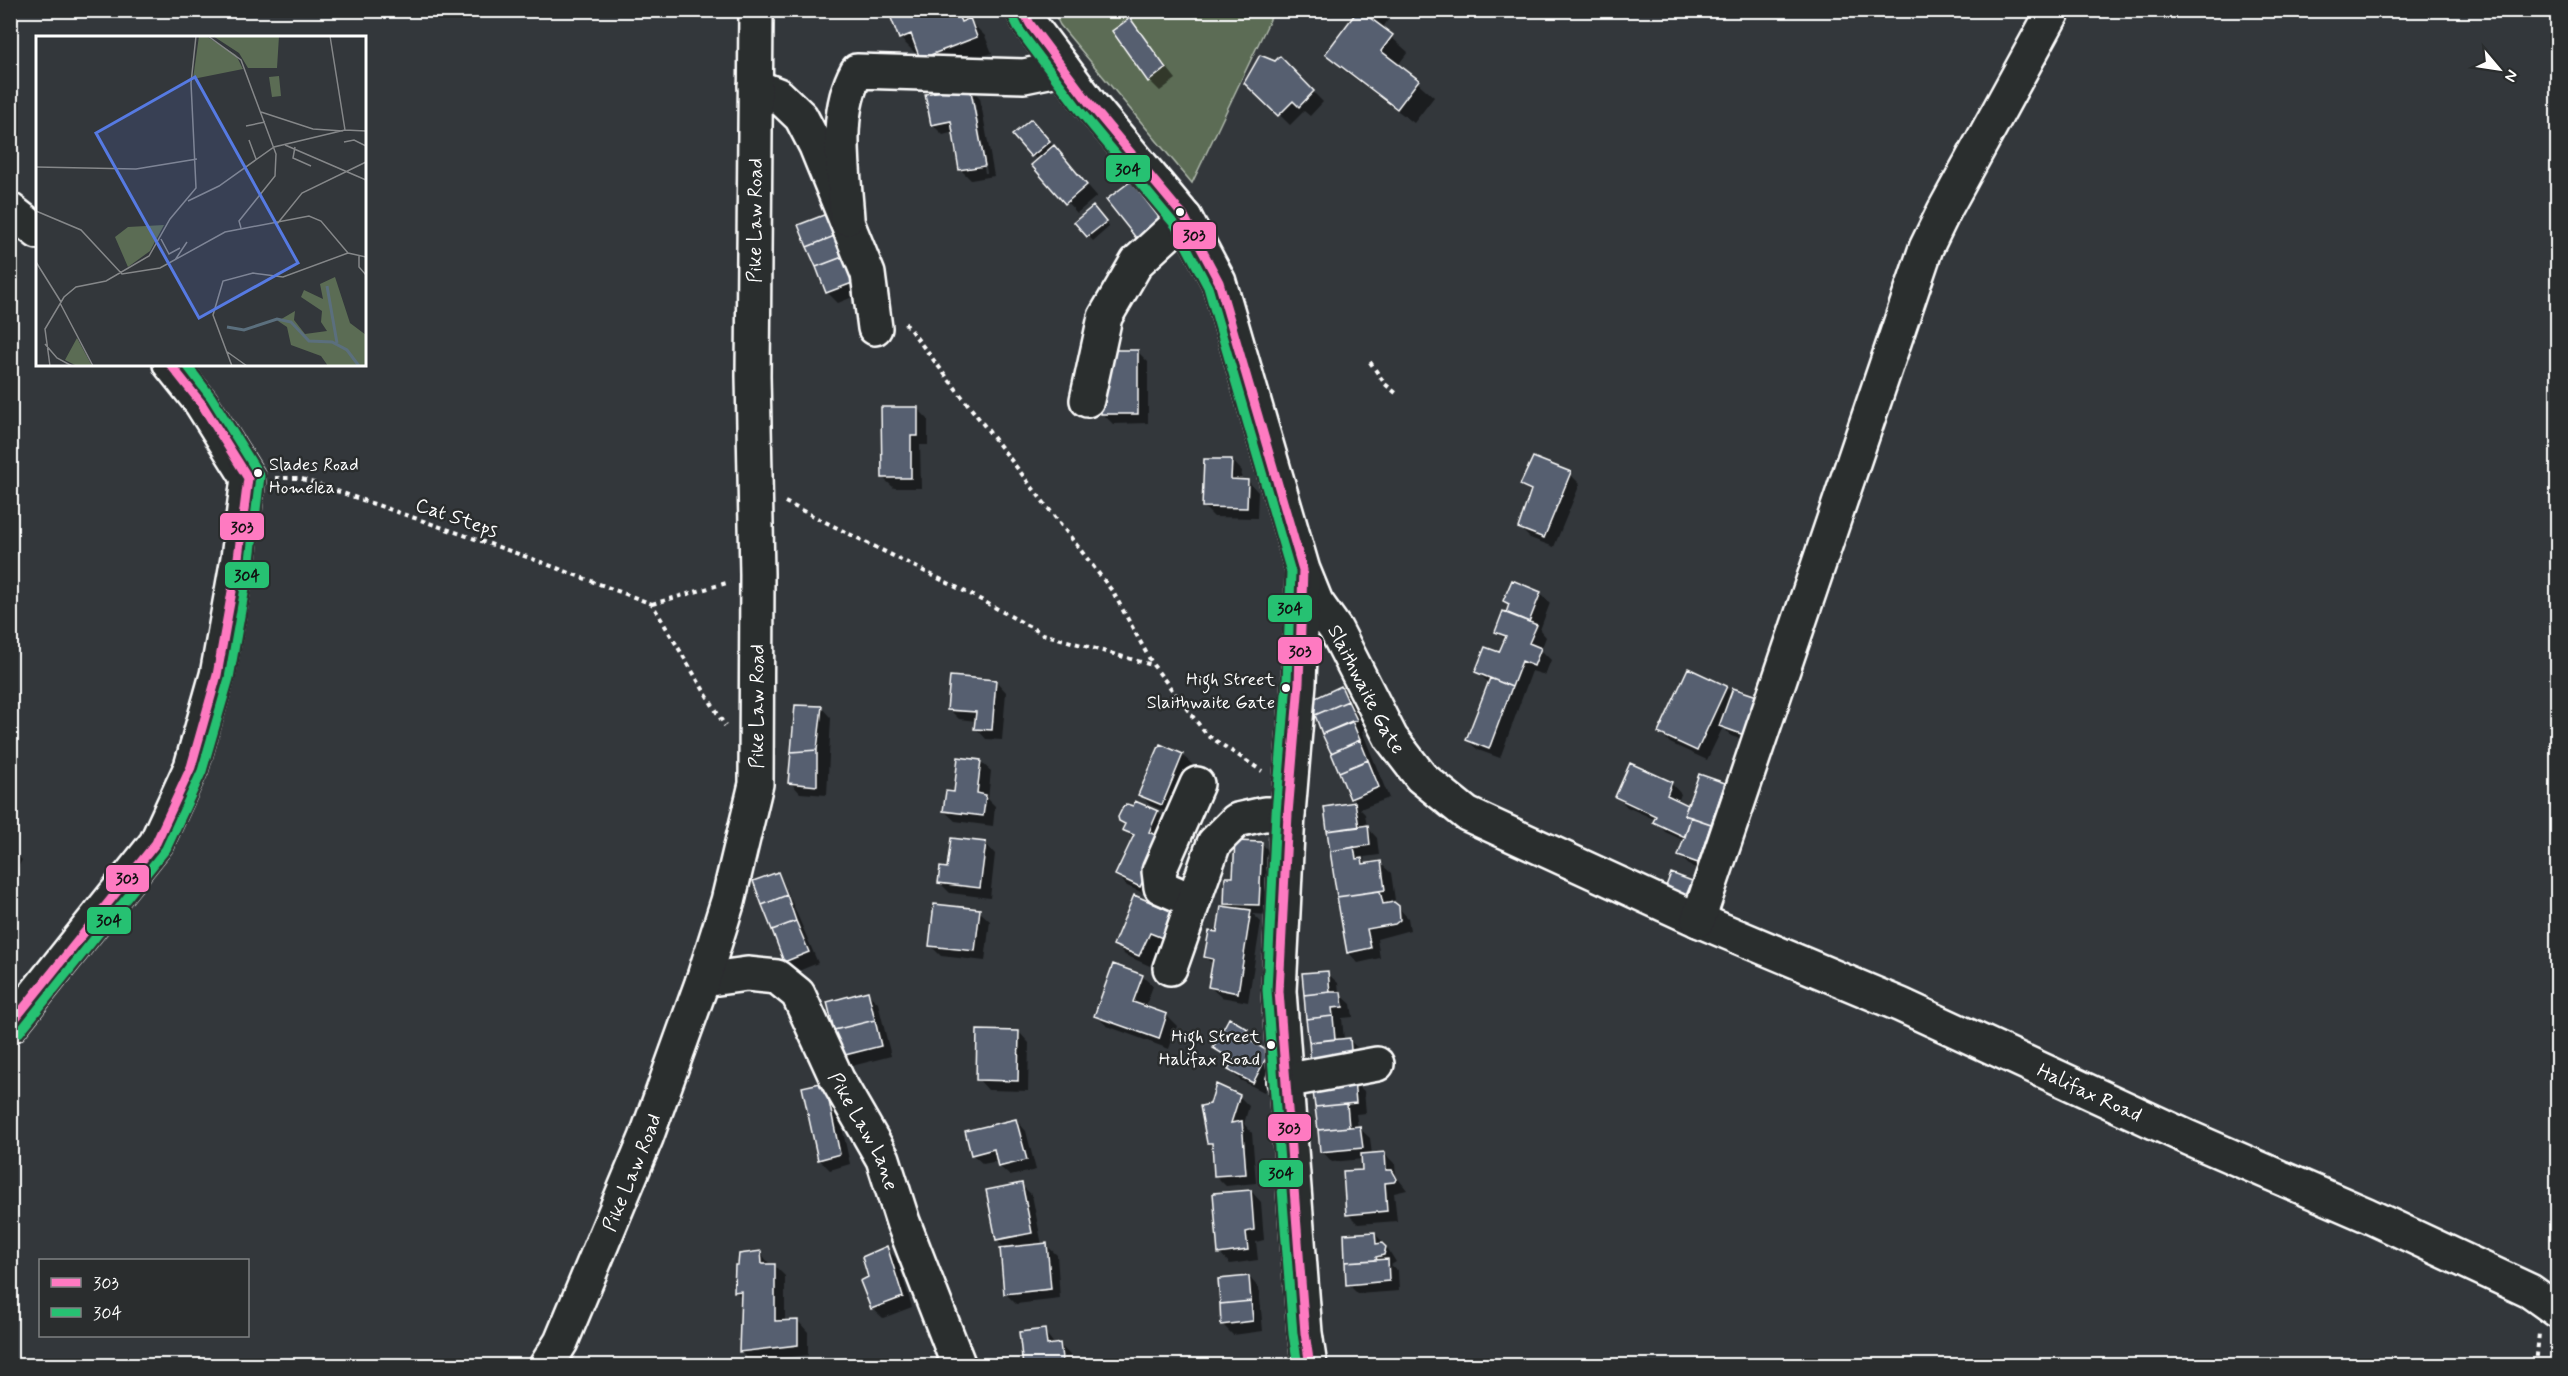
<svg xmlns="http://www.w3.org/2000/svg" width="2568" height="1376" font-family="Mynerve,sans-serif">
<rect width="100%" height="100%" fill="#33373b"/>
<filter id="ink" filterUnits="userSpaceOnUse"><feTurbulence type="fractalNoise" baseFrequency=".0167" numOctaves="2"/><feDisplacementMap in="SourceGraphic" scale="12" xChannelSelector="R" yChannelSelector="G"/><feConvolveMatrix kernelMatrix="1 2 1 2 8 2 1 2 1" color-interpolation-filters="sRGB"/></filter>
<g filter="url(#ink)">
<path fill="#5b6c54" stroke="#adb6aa" stroke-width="1.5" d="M1053,11H1274L1192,183L1060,25Z"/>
<path fill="#0007" fill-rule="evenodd" d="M890,10H965L969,20L985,36L992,53L937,74L919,53L916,54L900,38Z
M1360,10H1387L1384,15L1388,20L1382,29L1408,52L1398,65L1434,97L1414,123L1342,69L1327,53Z
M1129,20L1176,79L1160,91L1150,81Z
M1280,58L1323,102L1310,116L1304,111L1290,125L1246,82Z
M970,87L980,98L994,176L971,180L961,170L954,132L943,135L932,124ZM971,97H974L987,173H985Z
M1036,126L1097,196L1077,213L1033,165L1038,161L1014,135Z
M1098,213L1109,227L1093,241L1076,222Z
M834,220L865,292L838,303L827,292Z
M1137,351L1148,362V423L1113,424L1103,414Z
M917,408L928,419V445H920L921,488H894L883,478Z
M1232,460L1242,471L1241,481H1248L1258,492L1257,518L1214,517L1203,506Z
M1570,474L1580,484L1554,547L1530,538L1520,528L1532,494L1522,485Z
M1540,593L1550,603L1540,630L1546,637L1541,650L1551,660L1545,675L1532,671L1500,758L1478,750L1467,740L1489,683L1477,672L1500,654L1506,640L1497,632L1510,607L1505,601Z
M996,681L1006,692L1002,740L986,739L976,728V721L959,719L949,709Z
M1726,687L1732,693L1755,744L1731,736L1723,727L1707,760L1670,743L1660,732Z
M1341,688L1352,698L1366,730L1362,731L1389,798L1360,809L1365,814L1367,827L1377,838L1379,855L1364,857L1365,863L1367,865L1380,863L1391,873L1395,900L1390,901V904L1394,903L1408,918L1410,930L1377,939L1380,958L1358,963L1348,952L1325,808L1357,803L1352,798Z
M821,707L831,718L827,795L800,793L790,782Z
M1182,755L1193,765L1172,814L1150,805L1140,794Z
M980,761L991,771L988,799L995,806L993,826L955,821L944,811Z
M1671,783L1681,794L1678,802L1689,807L1724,785L1735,795L1709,872L1690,866L1680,856L1685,841L1665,832L1656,820L1627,807L1617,796Z
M1136,803L1158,812L1168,823L1150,896L1127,886L1117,875L1134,839L1124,830L1126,826L1120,821Z
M985,843L995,854L990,898L950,893L939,882L948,870Z
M1262,844L1272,854L1269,915L1253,914L1261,922L1248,1002L1221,997L1210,987L1214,965L1205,957L1232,909L1226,903L1235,879Z
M10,849L22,860L10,882Z
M777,874L782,879L818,963L796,972L785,961Z
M1691,883L1696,887L1690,901L1671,894Z
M1135,897L1180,951L1160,942L1150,966L1125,955L1115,944Z
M979,911L990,921L985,961L941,956L930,945Z
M1327,973L1338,983L1339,993L1351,1004L1353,1017L1342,1018L1344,1040H1349L1360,1050L1361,1072L1313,1064L1303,975Z
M1142,976L1153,986L1145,1008L1167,1016L1177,1026L1169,1049L1107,1026L1096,1016Z
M867,993L878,1003L891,1056L852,1066L842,1055Z
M1247,1030L1257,1041L1254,1045L1279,1064L1264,1092L1240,1080L1230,1070L1233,1063L1214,1047Z
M1019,1032L1029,1043L1028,1091L988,1090L978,1079Z
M1353,1081L1364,1091L1366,1113L1356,1114L1358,1127L1370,1138L1372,1155L1385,1154L1395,1164L1396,1176L1407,1190L1394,1193L1397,1221L1358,1224L1348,1214L1364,1171L1363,1159L1332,1162L1322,1151L1314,1085Z
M804,1088L835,1094L850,1164L830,1170L819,1159Z
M1239,1096L1249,1106L1244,1124L1252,1133L1256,1183L1226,1186L1215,1175L1214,1147L1208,1142Z
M1016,1120L1026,1131L1036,1170L1010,1176L999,1166L998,1161L983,1164L972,1154Z
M1021,1185L1032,1195L1042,1245H1046L1057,1255L1060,1299L1016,1304L1005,1293L1006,1249L997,1240Z
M1251,1191L1261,1202L1264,1240L1256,1242L1258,1260L1230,1264L1220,1253Z
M1375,1234L1385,1244L1396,1262L1391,1265L1398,1271L1399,1291L1358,1294L1348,1284Z
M886,1248L897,1259L912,1307L883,1318L872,1308L870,1278Z
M761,1253L771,1266H775L785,1276V1322L798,1321L808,1332V1355L751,1362L740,1351L742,1298L735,1291Z
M1249,1277L1259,1288L1263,1331L1233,1335L1222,1324Z
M1044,1331L1055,1345H1060L1070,1355L1072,1366H1024Z"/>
<path fill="#565f70" stroke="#fff" stroke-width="1.5" d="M888,10H956L961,22L970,18L977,37L920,59L911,34L899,39Z
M1358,10H1368L1365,14L1393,35L1381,51L1419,80L1397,109L1325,54Z
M1130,18L1166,68L1148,82L1112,31Z
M1260,55L1275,61L1280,56L1314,91L1299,107L1293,101L1278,116L1244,83Z
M970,86L985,166L959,170L951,121L931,125L925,94Z
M1031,119L1050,141L1031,157L1012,135Z
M1054,145L1087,185L1065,204L1031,165Z
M1131,181L1164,224L1140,243L1106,200Z
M1093,206L1106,222L1087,237L1074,222Z
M829,213L837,235L807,247L798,225Z
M837,235L845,256L816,267L807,247Z
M845,256L855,282L826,293L816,267Z
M1101,350H1138V414H1101Z
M881,407H918V436H911V478H882Z
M1533,457L1571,472L1544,538L1518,528L1531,490L1520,485Z
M1204,459H1232L1231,479L1248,480L1247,508L1202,507Z
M1512,580L1541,592L1529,622L1506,613L1509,604L1503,601Z
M1503,611L1537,625L1529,643L1541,648L1534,666L1522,661L1512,687L1475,672L1485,647L1499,652L1506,636L1495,632Z
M1688,668L1727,686L1697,751L1658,733Z
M950,676L996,680L992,730L974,729L976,712L947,710Z
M1490,678L1512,687L1489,749L1466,740Z
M1341,686L1348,701L1315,715L1309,701Z
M1733,688L1757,696L1744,735L1719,726Z
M1348,701L1357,720L1322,734L1315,715Z
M795,705L822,706L817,750L791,752Z
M1352,721L1360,740L1331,753L1322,734Z
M1360,740L1368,760L1339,772L1331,753Z
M1160,744L1183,754L1162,805L1138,795Z
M817,750V786L788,783L791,752Z
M958,757L981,760L977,793L986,795L983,816L943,811L946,791L954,792Z
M1368,760L1379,787L1350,799L1339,772Z
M1630,763L1672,782L1667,795L1688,805L1684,815L1691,817L1685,837L1653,822L1656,816L1615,797Z
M1699,774L1725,783L1711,824L1684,815Z
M1135,801L1158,811L1149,832L1162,838L1140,887L1115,875L1134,835L1122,830L1125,824L1119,821L1118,817L1123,807L1127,804L1133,806Z
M1355,802L1359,827L1327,831L1324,807Z
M1691,817L1711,824L1698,863L1678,856Z
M1368,825L1370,845L1330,851L1327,831Z
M951,838L986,842L980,888L938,883L940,867L947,868Z
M1235,841L1262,842L1259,905L1224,904L1225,877H1233Z
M1354,847L1356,859L1362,858L1363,864L1381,861L1385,890L1337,897L1330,851Z
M778,872L787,895L762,905L753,881Z
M1671,873L1692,881L1685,898L1665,889Z
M1380,891L1383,904L1394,902L1399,906L1400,920L1395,924L1367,929L1371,948L1347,953L1337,897Z
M787,895L796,921L772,930L762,905Z
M1134,895L1181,915L1170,941L1150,933L1139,956L1113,945Z
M934,904L980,909L975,951L929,946Z
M1221,906L1251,910L1238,993L1208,987L1213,959L1204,957L1209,931L1217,932Z
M796,921L809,952L784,962L772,930Z
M1113,964L1143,975L1133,1002L1167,1014L1159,1039L1094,1016Z
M1328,971L1330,992L1304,995L1302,973Z
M868,991L875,1020L834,1030L827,1002Z
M1330,992H1341L1343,1007L1332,1008L1333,1016L1306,1019L1304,995Z
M1333,1016L1335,1039L1309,1042L1306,1019Z
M1229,1018L1248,1029L1243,1036L1269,1052L1253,1083L1228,1070L1233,1060L1213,1048Z
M875,1020L881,1046L841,1056L834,1030Z
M977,1030L1019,1031L1018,1081L976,1080Z
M1350,1038L1352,1062L1311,1065L1309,1042Z
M1354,1079L1356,1103L1315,1107L1312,1084Z
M825,1082L840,1154L818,1160L802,1087Z
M1216,1084L1240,1095L1231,1123L1242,1121L1246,1174L1214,1176L1212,1143H1207L1200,1106L1210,1104Z
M1347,1104L1349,1127L1318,1130L1315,1107Z
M1016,1119L1027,1160L998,1167L994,1149L971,1155L965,1131Z
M1360,1126L1363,1148L1320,1152L1318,1130Z
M1385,1152L1386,1170H1392L1397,1179L1394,1182L1385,1183L1387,1211L1346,1215L1343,1171L1362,1170L1361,1154Z
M1022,1183L1032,1233L996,1240L986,1190Z
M1251,1190L1254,1230L1246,1232L1248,1250L1218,1254L1213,1193Z
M1375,1232L1376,1244L1382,1243L1386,1247L1384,1255L1376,1257L1377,1260L1345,1262L1344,1234Z
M1047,1243L1051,1289L1004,1294L1000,1248Z
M887,1246L903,1297L871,1309L860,1281L868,1277L862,1257Z
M761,1251L762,1264H775V1321L798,1320V1345L739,1352L741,1291L734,1292L735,1265H738L739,1254Z
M1388,1259L1389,1281L1346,1285L1345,1262Z
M1249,1276L1251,1301L1220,1304L1218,1279Z
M1251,1301L1253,1321L1221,1325L1220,1304Z
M1045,1329L1047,1345L1060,1343L1063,1366H1023L1019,1332Z
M899,1361L927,1362V1366H898Z"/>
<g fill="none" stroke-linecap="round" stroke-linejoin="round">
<g stroke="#fff" stroke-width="38">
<g id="minor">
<path id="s1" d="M1023,10L1030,24L1090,104L1185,218L1219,282L1303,570L1316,602L1336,630L1391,738L1421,777L1467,814L1698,920L1901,1005L2189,1138L2367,1215L2530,1291L2558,1311"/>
<path d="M755,86L778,95L801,117L816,146L868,274L875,328"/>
<path d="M10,210L38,232"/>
<path d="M847,218C844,171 833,114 857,71L1024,76L1063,68"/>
<path d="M1087,400L1105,317L1137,262L1185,218"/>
<path d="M1303,578L1299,683L1288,814L1279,991L1305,1333L1310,1366"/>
<path d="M1193,901L1161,887L1159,871L1197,784"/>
<path d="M1698,920L1926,248L1944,211L2054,10"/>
<path d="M1170,968L1214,843L1237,820L1264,814H1288"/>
<path id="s2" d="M703,980L747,974L777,977L798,994L837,1079L883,1159L903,1222L959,1366"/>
<path d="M10,1026L156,843L191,767L217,675L238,558L248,478L201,403L170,364"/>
<path d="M1284,1081L1377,1064"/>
<path id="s3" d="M546,1366L561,1342L646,1138L703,980L728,901L756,784L757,574L753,376L756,10"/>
</g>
</g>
<path stroke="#fff" stroke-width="4" stroke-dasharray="4.5 4.5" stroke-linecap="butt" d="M905,323L1113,592L1153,665L1207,735L1262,771
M1370,362L1385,384L1397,394
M275,478H299L533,559L652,604L725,726
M785,502L972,595L1043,634L1152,665
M652,604L730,582
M2536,1366L2539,1333"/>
<use href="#minor" stroke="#2a2d2e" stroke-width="33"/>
<g stroke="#2a2d2e" stroke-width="14">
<path id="bus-1" d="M1023,10L1030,24L1090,104L1185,218L1219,282L1303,570L1299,683L1288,814L1279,991L1305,1333L1310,1366
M10,1025L156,843L191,767L217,675L238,558L248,478L201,403L170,364"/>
</g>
<g stroke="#2a2d2e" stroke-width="14">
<path id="bus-2" d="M1012,15L1020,31L1080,111L1175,225L1208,287L1291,572L1287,682L1276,813L1267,990L1293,1334L1298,1366
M19,1033L166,849L202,771L229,678L250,560L260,476L211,397L186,364"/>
</g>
<use href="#bus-1" stroke="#fe7ac1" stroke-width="9"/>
<use href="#bus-2" stroke="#26c172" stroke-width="9"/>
</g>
</g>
<g fill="#fff" stroke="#2a2d2e" stroke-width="2">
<circle cx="1180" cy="212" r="5"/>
<circle cx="258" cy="473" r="5"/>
<circle cx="1286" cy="688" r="5"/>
<circle cx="1271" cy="1045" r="5"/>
</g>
<g text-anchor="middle" stroke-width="5" stroke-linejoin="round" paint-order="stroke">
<g font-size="18" fill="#fff" stroke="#2a2d2e" text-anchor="end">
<text x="269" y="470" text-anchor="start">Slades Road<tspan x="269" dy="23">Homelea</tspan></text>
<text x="1275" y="685">High Street<tspan x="1275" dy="23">Slaithwaite Gate</tspan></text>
<text x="1260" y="1042">High Street<tspan x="1260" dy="23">Halifax Road</tspan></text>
</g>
<g font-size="20" fill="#fff" stroke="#2a2d2e">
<text dy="7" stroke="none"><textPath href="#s3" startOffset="1184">Pike Law Road</textPath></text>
<text transform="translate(457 517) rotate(19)" y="7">Cat Steps</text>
<text dy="7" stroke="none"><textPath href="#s1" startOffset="772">Slaithwaite Gate</textPath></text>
<text dy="7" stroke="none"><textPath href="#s3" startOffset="698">Pike Law Road</textPath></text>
<text dy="7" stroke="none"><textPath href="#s1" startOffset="1617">Halifax Road</textPath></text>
<text dy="7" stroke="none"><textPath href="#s2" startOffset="254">Pike Law Lane</textPath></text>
<text dy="7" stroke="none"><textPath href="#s3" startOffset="212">Pike Law Road</textPath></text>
</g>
</g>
<g transform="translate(36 36)">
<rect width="330" height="330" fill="#33373b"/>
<path d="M163,0H170L200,19L207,33L157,43ZM177,0H243L241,32H212L203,17ZM243,40L245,60L236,61L233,41ZM128,189L114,215L92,231L79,201L92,191ZM299,241L314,287L330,299V330H292L285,320L255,309L251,291L242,285L259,275L258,284L269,298L291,295L285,286L286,275L265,261L268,254L287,263L284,248ZM41,302L56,330H41L29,324Z" fill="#5b6c54"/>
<path fill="none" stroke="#5b6f7d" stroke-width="3" d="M291,250L301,307M191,291L208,294L241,283L255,286L273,305L296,306L311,314L323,330"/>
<path fill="none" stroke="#858789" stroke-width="1.5" d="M172,0L205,24L240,118L239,140L203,185L205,192M294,0L309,94M225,76L277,93L307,95M210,90L229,86M213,104L220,123M308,106L318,104L330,110M249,109L330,144M259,111L257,122L275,130M0,131L100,133L161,123M152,165L183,150L238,111L309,94L330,95M0,175L45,194L86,238L124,232L189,196L273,180L285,185L312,217M241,188L266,157L330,126M125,203L133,218L144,212M312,217L330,221M323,220V231L330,239M139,224L151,206M0,226L25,266M24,267L57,330M9,308L21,322L36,330M190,315L211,330M14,330L9,293L28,261L40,251L70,245L113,220L134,183L160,152L155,47L160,0M196,330L177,279L187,245L217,237L247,241L312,217"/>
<path fill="#567ae2" fill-opacity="0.15" stroke="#567ae2" stroke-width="3" d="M159,41L262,227L163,282L60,97Z"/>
<rect width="330" height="330" fill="none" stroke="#fff" stroke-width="3"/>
</g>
<g stroke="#2a2d2e" stroke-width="2">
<rect x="1105" y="154" width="46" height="29" rx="6" fill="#26c172"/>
<rect x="1172" y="221" width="45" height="29" rx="6" fill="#fe7ac1"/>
<rect x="219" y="512" width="46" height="29" rx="6" fill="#fe7ac1"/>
<rect x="224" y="561" width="46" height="28" rx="6" fill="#26c172"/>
<rect x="1267" y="594" width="46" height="29" rx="6" fill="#26c172"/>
<rect x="1277" y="636" width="46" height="29" rx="6" fill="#fe7ac1"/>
<rect x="105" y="864" width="45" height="29" rx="6" fill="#fe7ac1"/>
<rect x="86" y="906" width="46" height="29" rx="6" fill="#26c172"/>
<rect x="1267" y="1113" width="45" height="29" rx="6" fill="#fe7ac1"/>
<rect x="1258" y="1159" width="46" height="29" rx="6" fill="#26c172"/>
</g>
<g font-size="16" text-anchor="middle" font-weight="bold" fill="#111">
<text x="1128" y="175">304</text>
<text x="1194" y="241">303</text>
<text x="242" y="533">303</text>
<text x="247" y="581">304</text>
<text x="1290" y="614">304</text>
<text x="1300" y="657">303</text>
<text x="127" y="884">303</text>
<text x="109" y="926">304</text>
<text x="1289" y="1134">303</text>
<text x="1281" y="1179">304</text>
</g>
<rect width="2568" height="1376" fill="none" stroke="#2a2d2e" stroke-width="36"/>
<rect x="18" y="18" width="2532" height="1340" fill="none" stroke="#fff" stroke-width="2" filter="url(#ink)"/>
<rect x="39" y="1259" width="210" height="78" fill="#2a2d2e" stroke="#7f8182" stroke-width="1.5"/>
<rect x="51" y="1278" width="30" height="9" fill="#fe7ac1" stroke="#7f8182" stroke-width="1.5"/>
<text x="93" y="1289" font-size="18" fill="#ffffff">303</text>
<rect x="51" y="1308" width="30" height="9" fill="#26c172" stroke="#7f8182" stroke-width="1.5"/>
<text x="93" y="1319" font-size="18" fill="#ffffff">304</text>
<g transform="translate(2499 69) rotate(119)" stroke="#2a2d2e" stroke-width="4.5" paint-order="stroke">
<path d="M0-4.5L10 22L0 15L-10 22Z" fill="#ffffff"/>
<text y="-9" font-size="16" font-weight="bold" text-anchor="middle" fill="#ffffff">N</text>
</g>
</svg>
